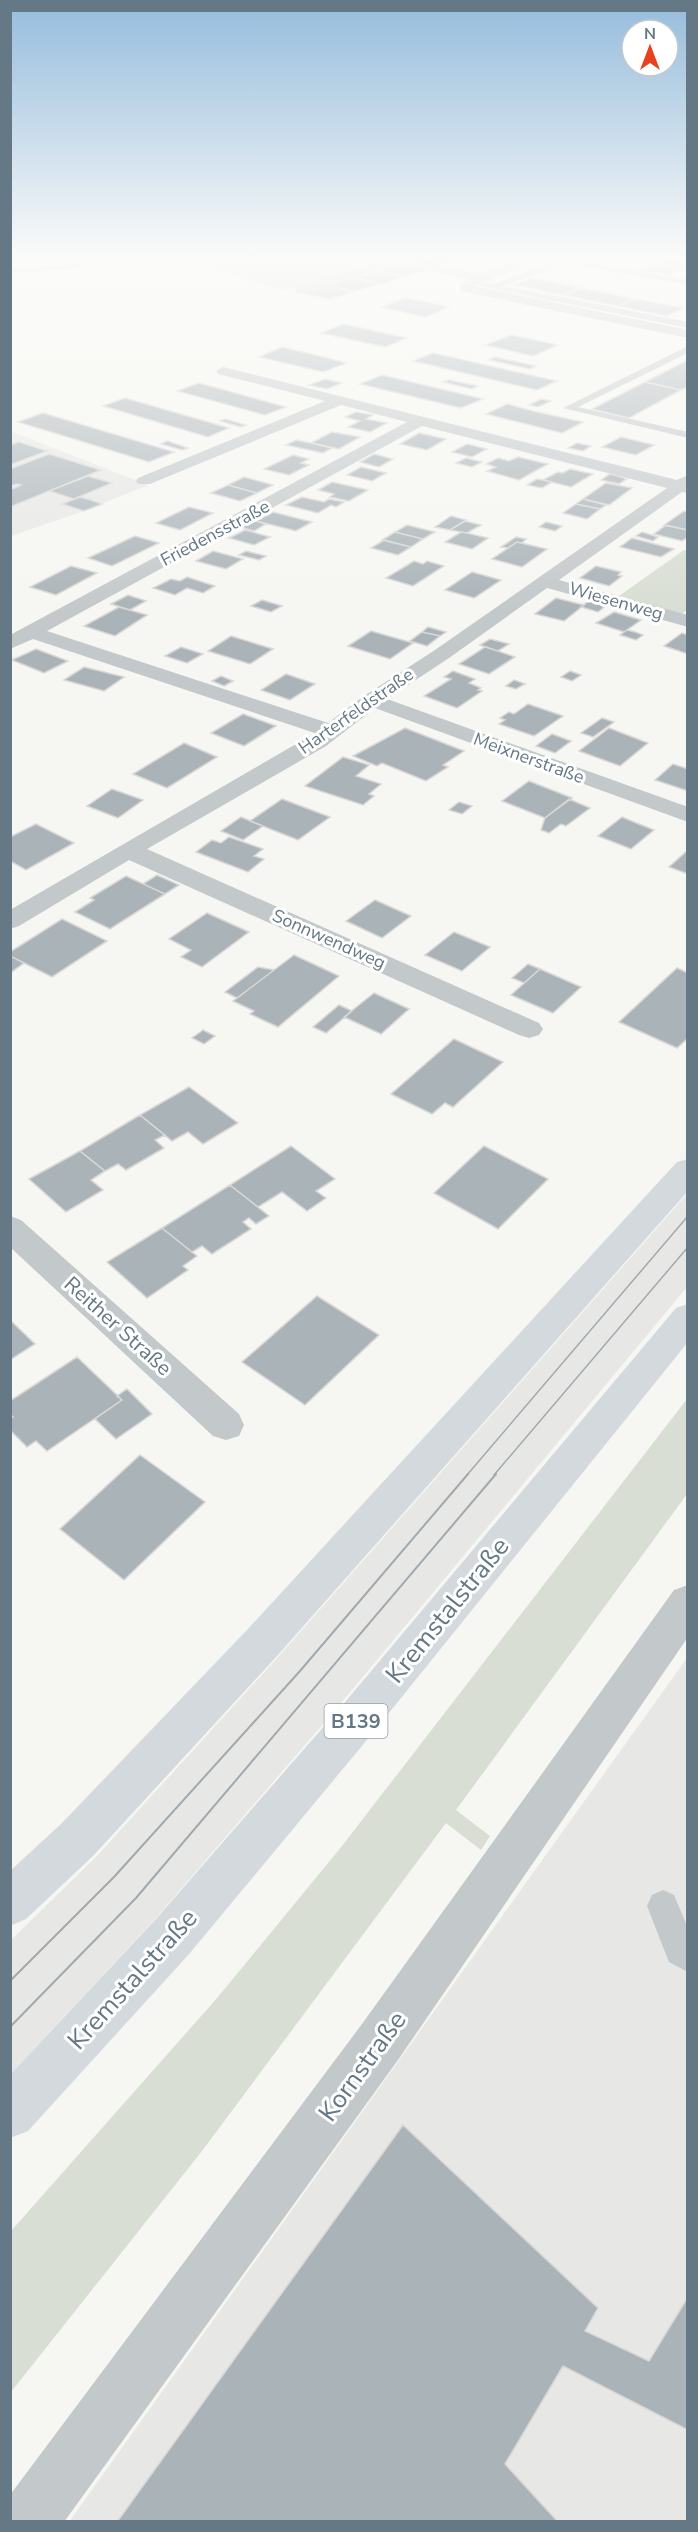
<svg xmlns="http://www.w3.org/2000/svg" width="698" height="2532" font-family="'Nunito Sans',sans-serif">
<rect width="100%" height="100%" fill="#f6f6f2"/>
<path fill="#e7e8e6" d="M10,431L148,485L84,511L11,536Z
M687,1194V1287L342,1702L156,1918L11,2074V1940L95,1858L279,1656Z
M687,1658V2521L69,2522L525,1884Z"/>
<path fill="#d8ded3" d="M94,258H110L69,269L11,273V270L63,266Z
M185,258H361L376,262L283,291Z
M684,550L687,551V610L680,615L619,596Z
M687,1399V1494L456,1810L490,1836L481,1850L446,1823L202,2151L11,2392V2231L218,1997L342,1846Z"/>
<g fill="none" stroke-linecap="round" stroke-linejoin="round">
<path stroke="#bac7ca" stroke-width="4.5" d="M10,271L66,267L104,258"/>
</g>
<path fill="#aab3b8" stroke="#d8d7d5" stroke-width="1.5" d="M420,258L446,264L437,267L411,261Z
M420,258H442L455,261L446,264Z
M666,259L688,262V268L671,275L641,270Z
M400,264L427,270L404,277L378,271Z
M378,271L404,277L381,285L355,278Z
M352,278L378,284L354,292L328,285Z
M531,278L581,288L563,295L513,285Z
M328,285L354,292L330,299L303,293Z
M581,288L636,299L618,306L563,295Z
M405,298L426,302L449,307L425,317L381,307Z
M636,299L684,308L667,316L618,306Z
M343,324L407,338L385,347L321,333Z
M511,335L531,339L558,345L533,356L485,345Z
M282,347L319,356L347,363L323,372L259,357Z
M433,353L508,370L557,381L537,390L413,361Z
M495,357L536,366L530,369L489,360Z
M688,360V387L681,390L645,382Z
M382,375L441,389L483,399L461,408L360,384Z
M325,379L342,383L327,389L309,385Z
M449,380L478,386L472,389L443,382Z
M645,382L681,390L629,418L592,409Z
M199,383L286,407L265,415L177,391Z
M125,398L229,428L208,437L103,406Z
M541,399L551,401L538,407L529,405Z
M507,404L537,412L583,422L562,433L486,414Z
M356,412L373,415L366,419L387,423L370,432L348,427L360,421L345,417Z
M43,413L174,452L149,462L18,422Z
M225,419L246,425L241,427L220,421Z
M332,432L360,437L339,449L311,443Z
M419,433L446,439L427,450L400,444Z
M621,437L654,445L636,455L602,447Z
M296,440L311,443L332,448L323,453L286,445Z
M167,441L188,448L182,450L161,444Z
M19,442L47,451L10,465V445Z
M577,443L591,446L583,451L568,448Z
M467,444L487,449L472,457L452,452Z
M49,454L101,470L10,507V490L21,485L17,484L10,486V469Z
M374,454L393,459L379,467L360,462Z
M293,455L309,459L301,463L309,465L289,475L264,469Z
M518,457L548,464L519,480L487,471L496,467L486,464L498,458L509,461Z
M466,458L482,462L472,467L456,463Z
M361,467L386,473L372,481L347,475Z
M570,469L593,474L571,487L543,480L558,472L563,473Z
M610,474L618,476L627,479L619,484L601,480Z
M88,476L112,483L74,499L49,491Z
M244,477L273,485L257,493L228,485Z
M537,479L543,480L552,482L542,488L527,485Z
M332,482L368,490L349,501L330,497L334,494L318,490Z
M606,483L632,488L609,505L583,499Z
M228,485L257,493L240,501L211,493Z
M80,497L91,500L102,504L84,511L62,504Z
M302,497L324,502L329,499L344,502L336,507L331,505L318,513L286,505Z
M583,499L606,505L600,509L576,504Z
M576,504L600,509L587,519L563,513Z
M189,507L213,513L180,530L156,523Z
M684,511L688,512V530L664,525Z
M273,512L312,522L296,531L256,521Z
M451,516L466,520L450,530L435,527Z
M252,520L256,521L266,524L254,531L240,527Z
M465,521L481,525L467,533L450,530Z
M546,522L562,526L555,531L539,527Z
M407,525L435,532L423,539L395,532Z
M666,525L688,530V537L682,541L654,534Z
M245,530L270,537L254,545L229,538Z
M395,532L423,539L411,547L382,540Z
M461,532L467,533L488,538L472,549L445,542Z
M642,532L658,537L653,541L636,536Z
M135,536L159,543L112,566L88,558Z
M516,537L526,539L522,543L517,542L508,548L501,547Z
M632,538L674,549L661,557L620,547Z
M384,540L411,547L398,555L371,548Z
M517,542L547,549L522,567L492,559Z
M213,551L243,559L226,569L196,561Z
M246,551L266,556L259,560L239,555Z
M414,561L423,564L427,561L444,566L413,586L386,578Z
M71,566L97,573L56,595L30,587Z
M596,566L621,572L618,575L622,576L609,586L580,578Z
M472,572L501,580L474,598L445,590Z
M187,577L215,586L203,593L187,588L175,595L153,588L171,579L180,581Z
M128,595L146,601L130,610L111,604Z
M556,598L584,605L564,621L535,614Z
M591,599L608,604L598,612L581,607Z
M262,600L282,606L271,612L251,606Z
M119,607L147,615L115,636L84,626Z
M614,612L641,620L624,632L596,623Z
M428,627L446,632L440,636L422,632Z
M627,630L635,632L643,635L636,640L620,635Z
M371,631L413,643L390,659L348,646Z
M422,632L440,636L427,646L410,641Z
M682,633L688,635V654L664,646Z
M231,636L273,649L250,664L208,651Z
M490,639L509,644L498,651L480,645Z
M181,647L203,654L187,663L165,656Z
M485,647L498,651L515,657L489,674L459,664Z
M36,649L68,661L44,673L12,660Z
M84,667L124,677L104,691L64,680Z
M453,671L475,679L469,683L481,688L478,690L482,691L457,708L424,696L451,679L444,677Z
M570,671L581,675L572,681L561,677Z
M286,674L315,684L290,700L261,690Z
M221,676L233,681L224,686L212,681Z
M514,680L525,684L516,689L506,686Z
M528,704L563,716L534,736L499,724L505,720L500,718L509,712L514,714Z
M243,714L276,726L244,746L211,733Z
M602,718L614,722L593,737L581,733Z
M405,728L464,751L443,765L448,767L426,781L382,763L377,766L353,756Z
M609,728L648,743L620,766L579,751Z
M552,734L571,741L555,753L536,746Z
M184,743L217,757L167,788L133,774Z
M343,757L369,765L356,776L381,784L369,794L374,796L363,805L305,786Z
M673,764L688,769V791L655,780Z
M529,781L572,798L545,818L502,801Z
M112,789L143,800L118,818L87,806Z
M282,799L330,817L298,840L250,821Z
M569,799L590,808L566,826L561,824L549,833L541,830L545,818Z
M459,802L472,806L462,814L449,810Z
M241,817L263,826L243,840L221,831Z
M622,817L634,822L654,830L631,849L598,836Z
M36,824L74,843L26,870L10,861V837Z
M229,837L263,849L254,856L264,859L248,872L196,852L212,840L221,843Z
M688,850V874L669,867Z
M157,875L179,885L165,894L143,884Z
M126,876L165,894L110,929L75,912L94,900L90,898Z
M375,900L411,916L382,938L346,921Z
M207,913L249,932L202,967L181,957L191,950L169,939Z
M62,919L107,941L52,977L10,956V952Z
M454,932L490,947L462,971L425,955Z
M294,955L339,976L278,1027L250,1014L254,1011L233,1001Z
M10,956L24,963L10,973Z
M528,964L540,969L524,983L512,978Z
M258,967L274,970L237,998L225,992Z
M677,968L688,973V1038L677,1048L619,1022Z
M540,969L581,987L553,1013L511,995Z
M374,993L409,1009L381,1034L344,1017Z
M339,1005L352,1011L326,1033L313,1027Z
M203,1030L215,1036L204,1044L192,1038Z
M454,1039L503,1062L453,1107L445,1103L432,1114L391,1094Z
M189,1087L238,1123L203,1144L188,1132L172,1141L140,1115Z
M140,1115L165,1135L155,1140L164,1148L126,1170L118,1164L105,1171L80,1151Z
M291,1146L335,1179L316,1191L326,1198L307,1211L282,1192L258,1207L230,1185Z
M484,1146L548,1179L498,1229L434,1193Z
M80,1151L105,1171L91,1180L103,1190L66,1212L29,1179Z
M230,1185L269,1216L256,1224L249,1218L243,1222L251,1229L212,1254L202,1246L192,1252L162,1228Z
M162,1228L197,1256L183,1266L188,1270L147,1298L107,1262Z
M317,1296L379,1335L305,1405L242,1362Z
M10,1320L35,1344L10,1360Z
M77,1357L122,1400L47,1451L36,1441L27,1447L10,1430V1418L13,1417L10,1414V1401Z
M127,1389L152,1414L116,1439L95,1419L122,1400L117,1396Z
M140,1455L205,1502L124,1580L60,1529Z
M403,2125L598,2308L585,2331L649,2361L688,2297V2430L563,2366L505,2464L558,2522H117Z"/>
<g fill="none" stroke-linecap="round" stroke-linejoin="round">
<path fill="#c3c8ca" fill-rule="evenodd" d="M546,258H565L688,280V285L564,263L504,286L688,322V328L494,289L468,282L472,280L494,284L554,261Z
M688,346V353L578,407L688,432V438L563,408Z
M663,1890L674,1895L688,1928V1972L669,1962L647,1906L652,1895Z"/>
<path fill="#c3c8ca" fill-rule="evenodd" d="M389,258H418L415,261L482,274L516,261L510,258L532,259V263L474,286L688,330V338L460,291V285L469,279L395,264L305,293H297L295,290L297,287Z
M223,367L677,480L688,475V493L682,492L559,580L688,615V627L547,588L449,658L387,699L688,807V822L375,708L326,746L147,849L539,1023L543,1029L539,1035L529,1038L519,1035L129,860L19,926L10,929V910L315,733L33,639L10,649V635L407,422L341,405L150,484H138L136,481L138,478L325,401L218,374L216,371ZM422,426L667,488L435,650L364,696L328,723L47,631Z
M10,1216L21,1220L239,1414L244,1425L239,1436L226,1440L213,1436L10,1247Z
M688,1585V1637L398,2060L64,2522H10V2495L362,2024L674,1590Z"/>
<path fill="#d4d9dd" fill-rule="evenodd" d="M688,1159V1191L277,1656L93,1856L26,1919L10,1926V1871L61,1824L247,1630L677,1162Z
M688,1304V1342L376,1729L190,1953L28,2131L10,2138V2075L156,1919L346,1701L676,1308Z"/>
<path stroke="#a1a9ae" stroke-width="1.5" d="M467,1475L688,1216
M494,1475L688,1247"/>
<path stroke="#a1a9ae" stroke-width="2" d="M10,1981L114,1877L300,1671L468,1474
M10,2027L136,1898L496,1474"/>
</g>
<linearGradient id="sky" x2="0" y2="1"><stop stop-color="#95bcdc"/><stop offset="0.42" stop-color="#fbfbf9"/><stop offset="1" stop-color="#fbfbf9" stop-opacity="0"/></linearGradient>
<rect width="698" height="613" fill="url(#sky)"/>
<g text-anchor="middle" stroke-width="6" stroke-linejoin="round" paint-order="stroke">
<g font-size="18" fill="#647885" stroke="#fff">
<text transform="translate(215 533) rotate(-28)" y="6">Friedensstraße</text>
<text transform="translate(616 601) rotate(16)" y="6">Wiesenweg</text>
<text transform="translate(356 711) rotate(-35)" y="6">Harterfeldstraße</text>
<text transform="translate(529 758) rotate(20)" y="6">Meixnerstraße</text>
<text transform="translate(329 939) rotate(24)" y="6">Sonnwendweg</text>
</g>
<rect fill="#fff" stroke="#92a0aa" stroke-width="1.5" x="324.5" y="1704" width="63" height="34" rx="4.5"/>
<g font-size="20" font-weight="bold" fill="#647885">
<text x="356" y="1728">B139</text>
</g>
<g font-size="21" fill="#647885" stroke="#fff">
<text transform="translate(118 1326) rotate(42)" y="7">Reither Straße</text>
</g>
<g font-size="26" fill="#647885" stroke="#fff">
<text transform="translate(447 1610) rotate(-51)" y="9">Kremstalstraße</text>
<text transform="translate(132 1979) rotate(-48)" y="9">Kremstalstraße</text>
<text transform="translate(362 2066) rotate(-54)" y="9">Kornstraße</text>
</g>
</g>
<rect width="698" height="2532" fill="none" stroke="#647885" stroke-width="24"/>
<g transform="translate(650 48)"><circle r="28" fill="#ffffff" stroke="#c1c9ce" stroke-width="1.5"/>
<path d="M0-4.5L10 22L0 15L-10 22Z" fill="#e9411f"/>
<text y="-9" font-size="16" font-weight="bold" text-anchor="middle" fill="#647885">N</text>
</g>
</svg>
